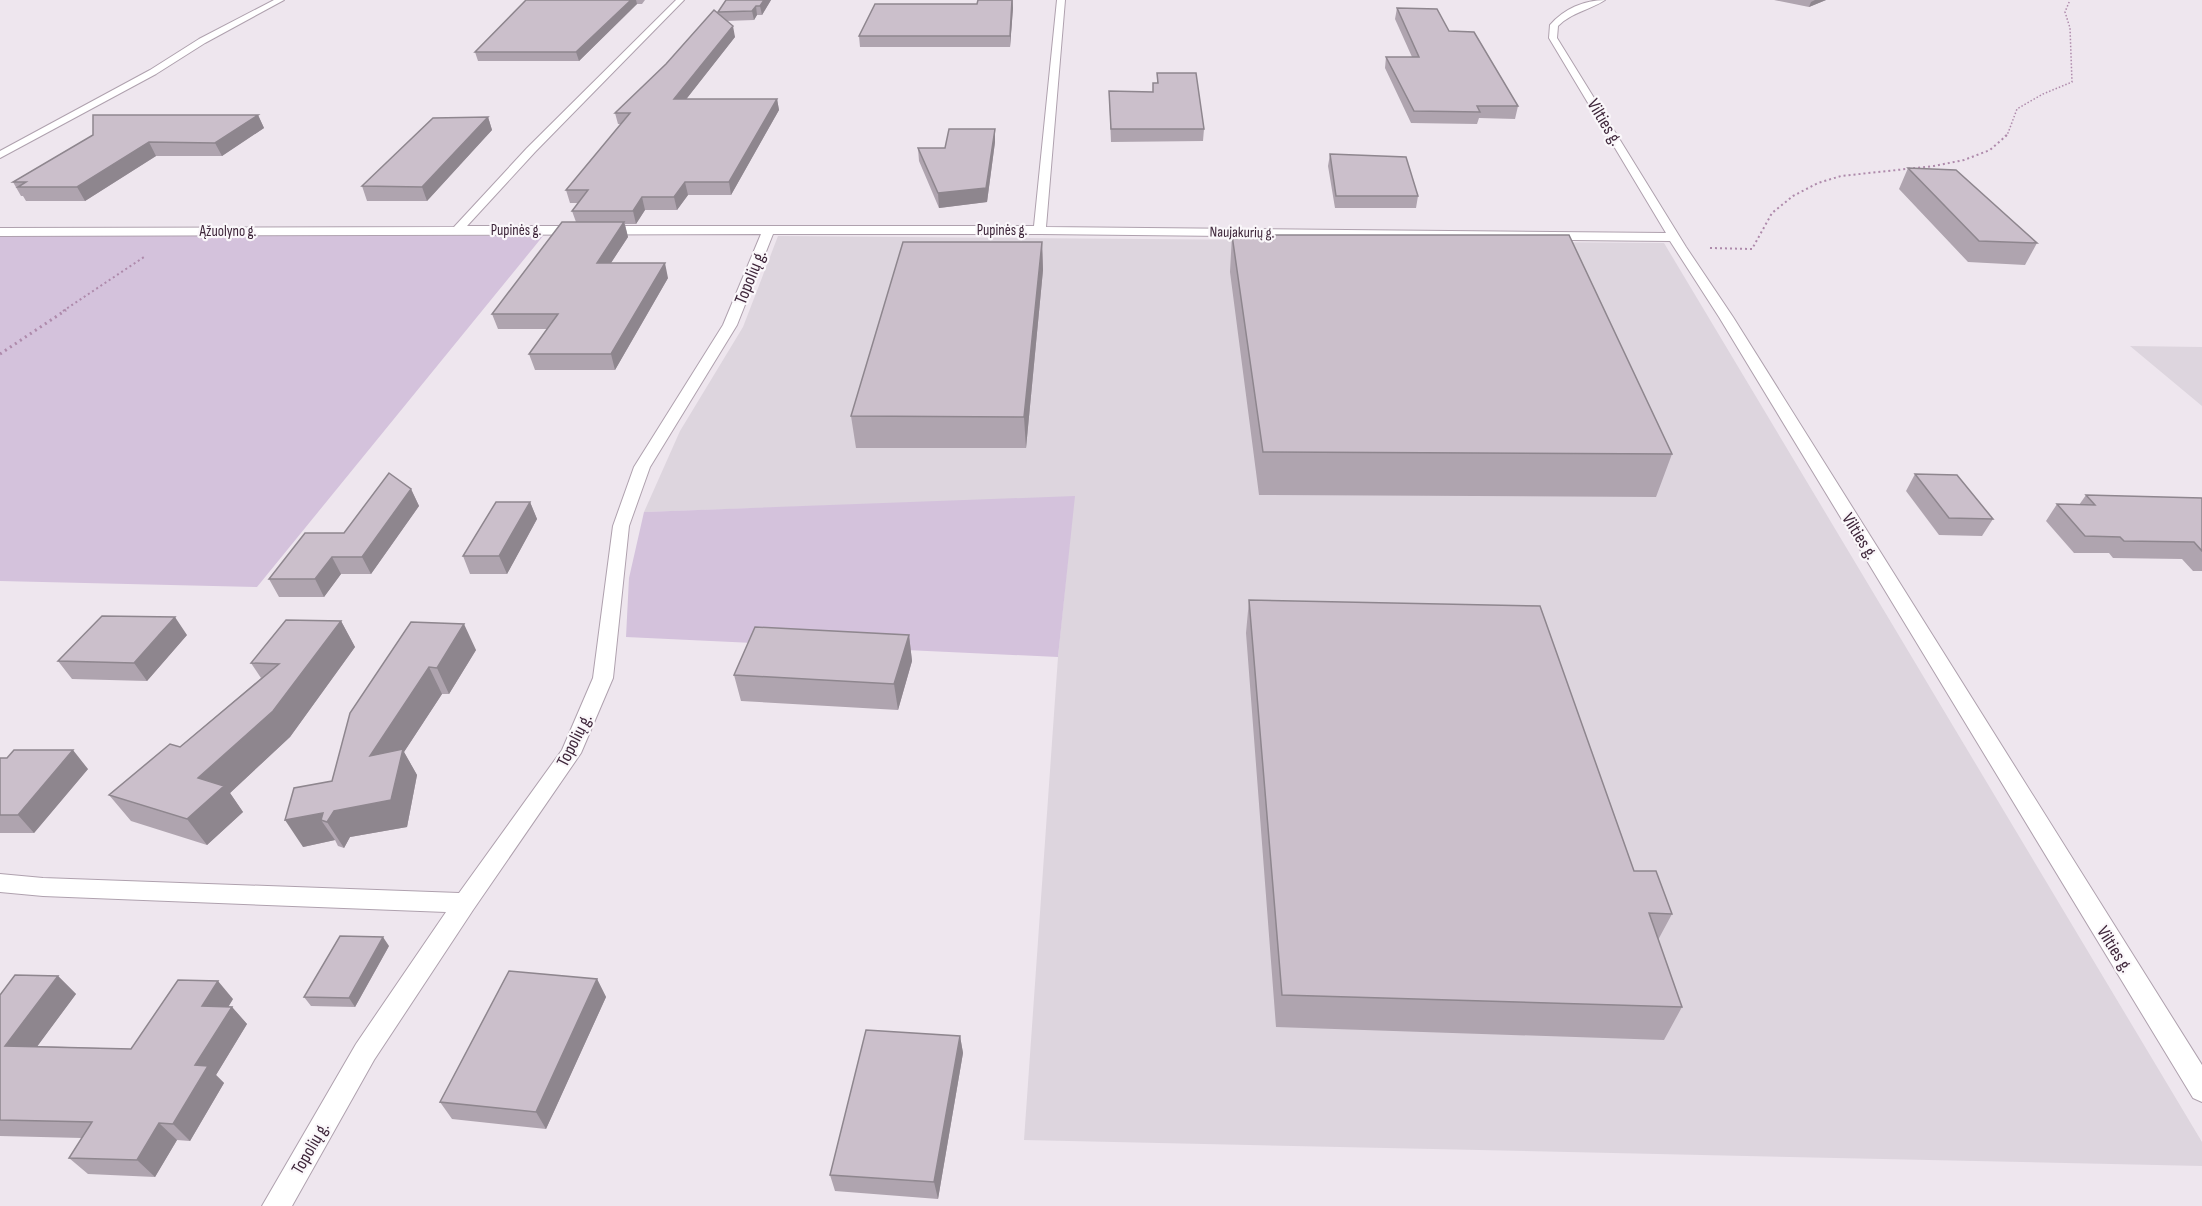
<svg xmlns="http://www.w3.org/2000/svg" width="2202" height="1206" font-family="'Sofia Sans Condensed',sans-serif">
<rect width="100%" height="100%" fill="#eee6ee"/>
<path fill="#ddd5de" d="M778,236L1664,243L2202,1142V1166L1024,1140L1058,657L1074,497L644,512L680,431L743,327Z
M2130,346L2202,347V406Z"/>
<path fill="#d4c2dc" d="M0,236H543L257,587L0,581Z
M1075,496L1058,657L626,637L629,578L644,512Z"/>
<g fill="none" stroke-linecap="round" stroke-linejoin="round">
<g stroke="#afa1ae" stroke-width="2">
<path id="street" d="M274,0H284L205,43L156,74L0,158V151L150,70L199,39Z
M676,0H684L535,152L467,226H1034L1057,0H1065L1046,227L1666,233L1549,38L1550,25C1564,9 1584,0 1605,0C1590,10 1572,12 1558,26L1557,38L1686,247L1733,317L2202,1065V1102L2193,1098L1719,317L1670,241L1040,234H773L737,325L650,467L629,526L613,678L581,753L473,910L374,1060L292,1206H262L356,1044L446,912L43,896L0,892V874L43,878L459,893L562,750L593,678L613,526L634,467L723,325L761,234L0,236V228L454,227L527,148Z"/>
</g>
<path stroke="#ae8aab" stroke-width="1.5" stroke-dasharray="1.5 2" stroke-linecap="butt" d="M2005,136L2008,133L2017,109L2043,94L2072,82L2070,28L2065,12L2070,0"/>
<path stroke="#ae8aab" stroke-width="2" stroke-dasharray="2 3" stroke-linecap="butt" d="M1710,248L1752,249L1772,213L1793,196L1818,183L1841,176L1934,166L1964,160L1990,150L2007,135
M63,311L144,257"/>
<path stroke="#ae8aab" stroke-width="3" stroke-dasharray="2 4" stroke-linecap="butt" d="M0,354L66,310"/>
<use href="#street" fill="#fff" fill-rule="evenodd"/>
</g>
<path fill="#afa4af" d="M526,0H645L642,4H637L579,61H478L475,52Z
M726,0H771L762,15H757L754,20L726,21L735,37L686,99H777L779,110L731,195H688L677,210H645L636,224H625L628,237L611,263L668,278L615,370H535L529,354L547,329H498L492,314L576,222L572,211L578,203H570L566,190L621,124H618L615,113L719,15L718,12Z
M1013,0V8L1010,47H860L859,36L977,4Z
M1774,0H1826L1809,7Z
M1397,8L1449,31L1518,106L1515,119L1479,118L1477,124L1411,123L1385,68L1386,57H1412L1395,19Z
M1157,73L1204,129L1203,141L1111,142L1109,91L1153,92V83H1157Z
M258,115L264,128L222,156H156L85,201H26L23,196H21L13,182L93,135Z
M488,117L492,130L427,201H367L362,186Z
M995,129V142L987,202L939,208L919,161L918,148H945Z
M1330,154L1418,196L1416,208H1335L1328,166Z
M1908,168L2037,243L2025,265L1968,262L1899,189Z
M1232,235L1672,454L1656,497L1259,495L1230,272Z
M1042,242L1043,270L1026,448H856L851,416Z
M1915,474L1993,519L1982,536L1939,535L1906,491Z
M411,489L419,506L371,574H341L324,597H279L269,579L344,533Z
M2086,495L2202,498V571H2193L2182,559L2113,558L2109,553H2074L2046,521L2057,504L2079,505Z
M530,502L537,519L507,574H470L463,556Z
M1249,600L1634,871L1672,914L1658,940L1682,1007L1664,1040L1276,1027L1246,633Z
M341,621L355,647L290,737L230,793L243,812L207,845L131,821L109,795L180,747L261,678L251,663Z
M411,622L476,650L449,694H442L404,752L417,775L407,827L350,837L344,848L338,846L335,840L303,847L332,781Z
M187,635L147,681L72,679L58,661Z
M909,635L912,661L898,710L741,701L734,675Z
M0,758H7L88,769L34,833H0Z
M389,946L355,1007L311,1006L304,997Z
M58,976L76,994L37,1046L131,1049L233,999L228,1007H232L247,1024L216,1075L224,1083L190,1141L177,1140L155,1177L88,1174L69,1158L82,1138L0,1136V995Z
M597,979L606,997L546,1129L452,1119L440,1102Z
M960,1036L963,1053L938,1199L835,1191L830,1175Z"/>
<path fill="#8e868e" d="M631,0H636L637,4L579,61L576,52Z
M764,0H771L762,15L760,6Z
M1012,0L1013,8L1010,47V36Z
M1815,0H1826L1809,7L1811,2Z
M756,6L757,15L754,20L752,11Z
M733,26L735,37L677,111L674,99Z
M777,99L779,110L731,195L729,182Z
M258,115L264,128L222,156L215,143Z
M488,117L492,130L427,201L422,187Z
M995,129V142L987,202L939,208L938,193Z
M149,142L156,156L85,201L77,187Z
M685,182L688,195L677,210L674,197Z
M642,197L645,210L636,224L633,211Z
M624,222L628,237L601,278L597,263Z
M1042,242L1043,270L1026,448L1024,417Z
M665,263L668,278L615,370L611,354Z
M411,489L419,506L371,574L362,557Z
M530,502L537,519L507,574L499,556Z
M332,557L341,574L324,597L315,579Z
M175,617L187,635L147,681L134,663Z
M341,621L355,647L290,737L230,793L243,812L207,845L187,819L198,778Z
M464,624L476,650L449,694L437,668Z
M909,635L912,661L898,710L894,684Z
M429,667L442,694L404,752L417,775L407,827L350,837L344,848L327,822L321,820L335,840L303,847L285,820L370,756Z
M73,750L88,769L34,833L18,815Z
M383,937L389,946L355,1007L349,998Z
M58,976L76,994L25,1063L5,1046Z
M597,979L606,997L546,1129L536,1112Z
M218,981L233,999L218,1024L202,1006Z
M232,1007L247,1024L216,1075L224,1083L190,1141L173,1124L195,1065Z
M960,1036L963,1053L938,1199L934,1182Z
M159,1123L177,1140L155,1177L137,1160Z"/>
<path fill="#cbbfcb" stroke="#8e868e" stroke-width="1.5" d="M526,0H631L576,52H475Z
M726,0H764L760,6H756L752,11L718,12Z
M978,0H1012L1010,36H859L875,4H977Z
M1397,8L1437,9L1449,31L1474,32L1518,106H1477L1480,112L1414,111L1386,57H1419Z
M714,10L733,26L674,99H777L729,182H685L674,197H642L633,211H572L588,190H566L630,113H615L666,64Z
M1157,73H1196L1204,129H1111L1109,91L1153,92V83H1158Z
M93,115H258L215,143L149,142L77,187H18L26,182H13L93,135Z
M488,117L422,187L362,186L433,118Z
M949,129H995L986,188L938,193L918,148H945Z
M1330,154L1406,157L1418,196H1336Z
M1908,168L1956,170L2037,243L1979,241Z
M562,222H624L597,263H665L611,354H529L558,314H492Z
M1232,235H1569L1672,454L1263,452Z
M903,242H1042L1024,417L851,416Z
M389,473L411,489L362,557H332L315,579H269L305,533H344Z
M1915,474L1957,475L1993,519L1949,518Z
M2086,495L2202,498V551L2194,542L2124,541L2120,537L2085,536L2057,504L2095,505Z
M496,502H530L499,556H463Z
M1249,600L1540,606L1634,871H1656L1672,914L1649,913L1682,1007L1282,995Z
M102,616L175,617L134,663L58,661Z
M286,620L341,621L273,711L198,778L224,786L187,819L109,795L170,744L180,747L279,664L251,663Z
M411,622L464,624L437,668L429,667L370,756L403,749L391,800L334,811L327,822L321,820L323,813L285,820L294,788L332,781L350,713Z
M755,627L909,635L894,684L734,675Z
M14,750H73L18,815H0V758H7Z
M340,936L383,937L349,998L304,997Z
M509,971L597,979L536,1112L440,1102Z
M15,975L58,976L5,1046L131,1049L178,980L218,981L202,1006L232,1007L195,1065L208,1066L173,1124L159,1123L137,1160L69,1158L92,1122L0,1120V995Z
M866,1030L960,1036L934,1182L830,1175Z"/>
<g text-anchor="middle" stroke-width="4.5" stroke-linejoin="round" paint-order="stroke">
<g font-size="15" fill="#3f273b" stroke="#faf7fa">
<text x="516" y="235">Pupinės g.</text>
<text x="1002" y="235">Pupinės g.</text>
<text x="228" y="236">Ąžuolyno g.</text>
<text transform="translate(1242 232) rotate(1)" y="5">Naujakurių g.</text>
</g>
<g font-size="18" fill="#3f273b" stroke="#faf7fa">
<text transform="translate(1605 122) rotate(59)" y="6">Vilties g.</text>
<text transform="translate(750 277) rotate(-68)" y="6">Topolių g.</text>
<text transform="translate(1860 536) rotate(58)" y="6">Vilties g.</text>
<text transform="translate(574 740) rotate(-63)" y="6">Topolių g.</text>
<text transform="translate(2115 949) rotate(58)" y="6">Vilties g.</text>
<text transform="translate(310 1148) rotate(-60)" y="6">Topolių g.</text>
</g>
</g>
</svg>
